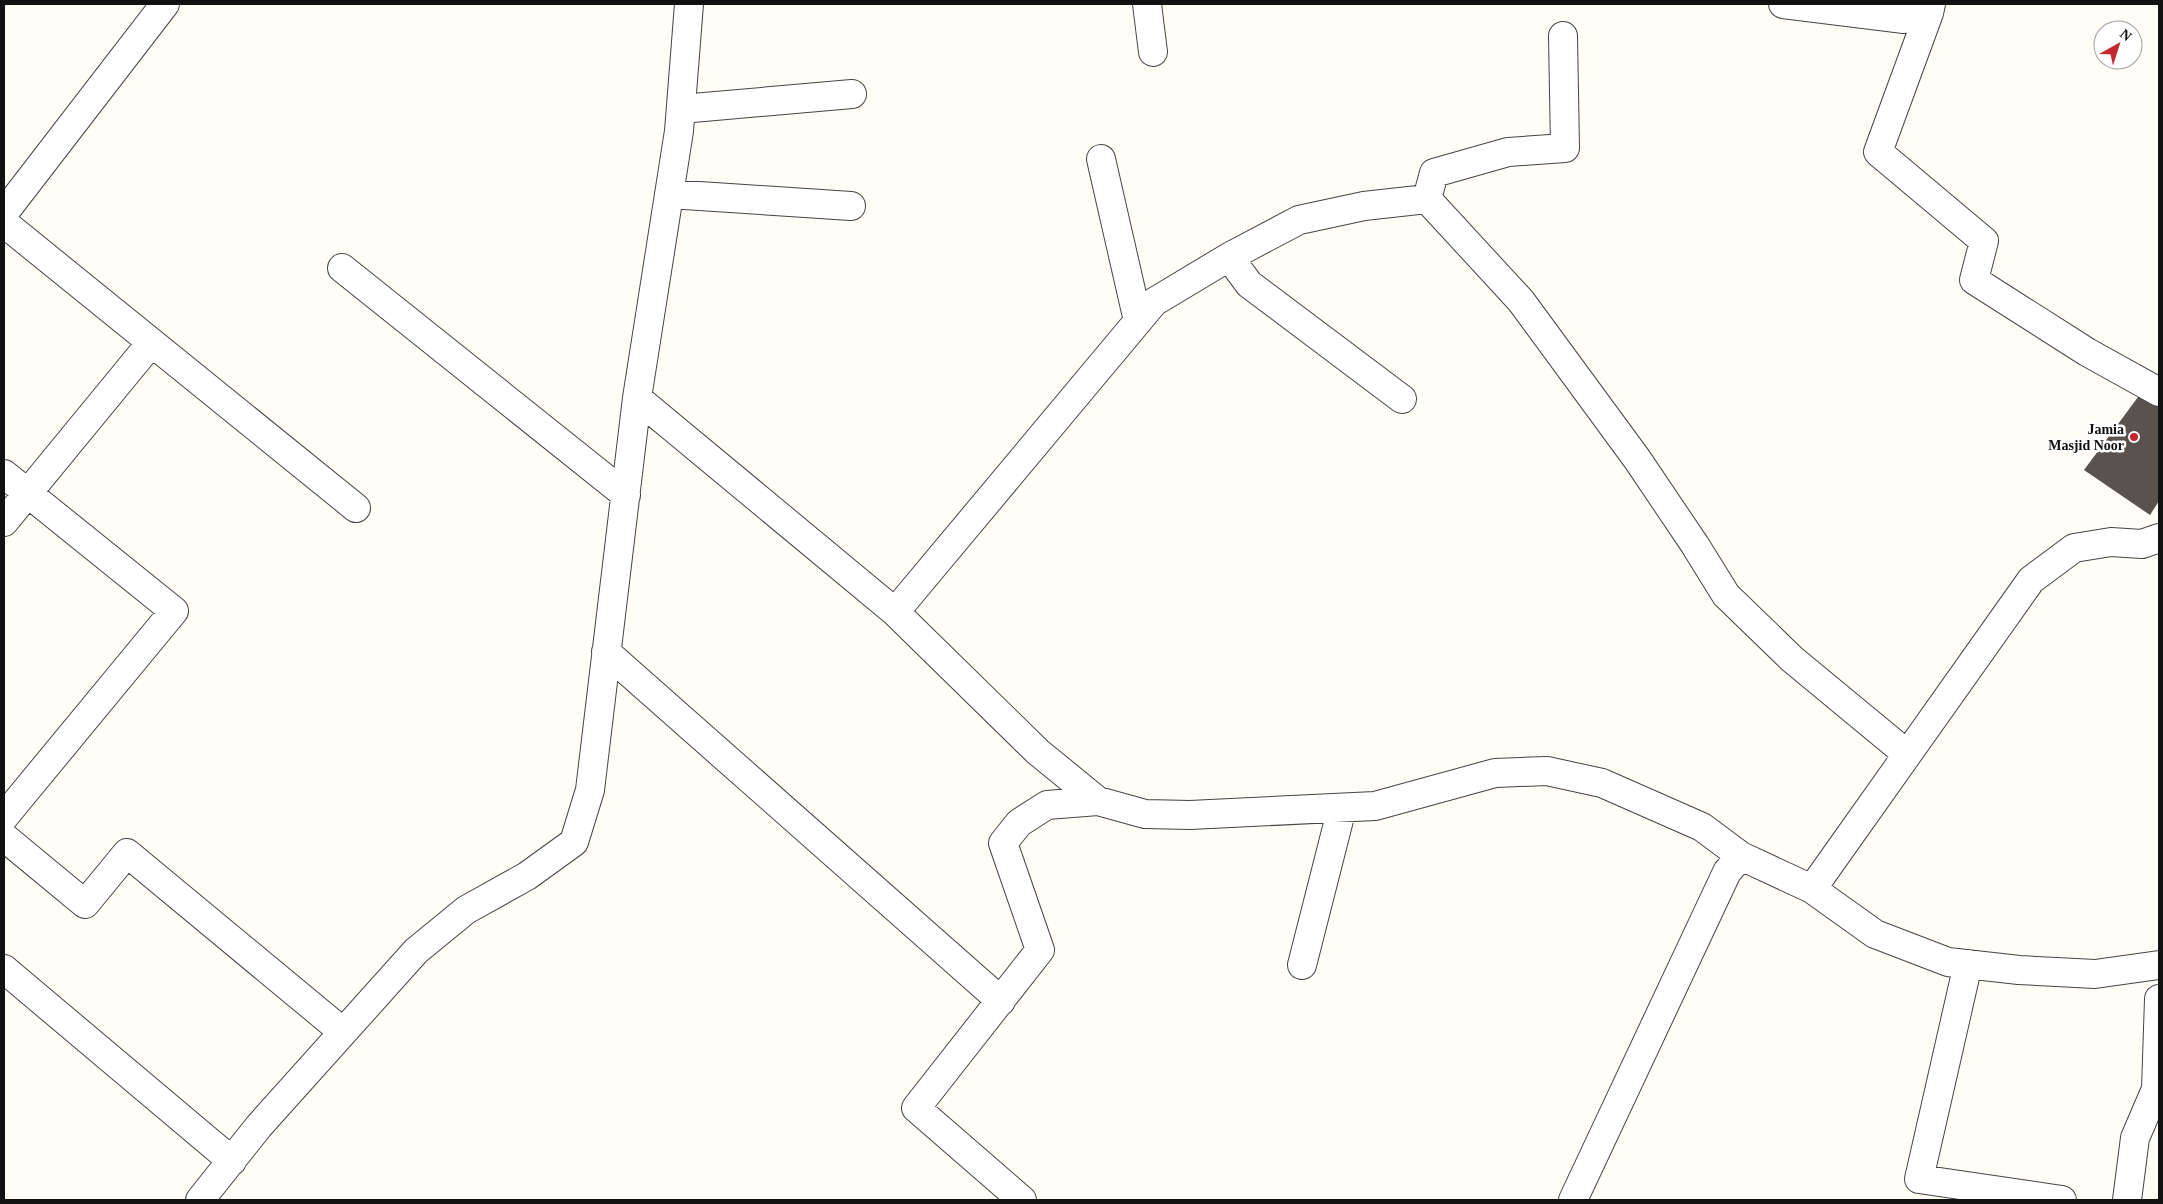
<svg xmlns="http://www.w3.org/2000/svg" width="2163" height="1204" font-family="'Times New Roman',serif">
<rect width="100%" height="100%" fill="#fffdf5"/>
<path fill="#5a524d" d="M2141,393L2159,404V501L2150,515L2084,470Z"/>
<g fill="none" stroke-linecap="round" stroke-linejoin="round">
<g stroke="#444" stroke-width="30">
<path id="minor" d="M689,4L679,131L637,398L895,612
M1147,4L1153,52
M1783,4L1904,19L1929,13
M1931,4L1929,13L1878,152L1984,241L1974,280L2087,352L2159,392
M1563,36L1565,148L1508,152L1434,173L1427,199L1521,301L1637,459L1695,545L1726,595L1792,659L1907,754
M681,109L852,94
M1101,159L1138,321
M669,194L851,206
M1427,199L1364,206L1299,220L1229,257L1154,302L895,612L1038,752L1098,801L1145,814L1190,815L1375,806L1495,773L1547,771L1602,783L1702,827L1741,856
M4,213L165,4
M4,223L356,508
M1229,257L1249,284L1402,399
M342,268L626,495
M4,474L174,611L4,817
M4,522L151,343
M606,652L1001,1001
M4,837L85,904L127,853L343,1032
M1812,889L1875,934L1948,962L2019,970L2095,974L2159,965
M1968,964L1919,1179L2062,1200
M1302,965L1342,808
M4,969L232,1161
M200,1200L259,1126L416,951L466,910L527,876L574,842L590,790L637,398
M1022,1200L916,1108L1040,950L1003,843L1019,823L1047,805L1098,801
M1573,1200L1727,872L1741,856L1812,889L2031,580L2074,548L2111,542L2142,544L2159,538
M2127,1200L2135,1138L2156,1089L2159,999"/>
</g>
<use href="#minor" stroke="#fff" stroke-width="28"/>
</g>
<circle fill="#c4262e" stroke="#fff" stroke-width="2" cx="2134" cy="437" r="5"/>
<g text-anchor="middle" stroke-width="5" stroke-linejoin="round" paint-order="stroke">
<g font-size="14" font-weight="bold" fill="#111" stroke="#fff" text-anchor="end">
<text x="2124" y="434">Jamia<tspan x="2124" dy="16">Masjid Noor</tspan></text>
</g>
</g>
<rect width="2163" height="1204" fill="none" stroke="#111111" stroke-width="10"/>
<g transform="translate(2118 45) rotate(39)"><circle r="24" fill="#ffffff" stroke="#a0a0a0"/>
<path d="M0-4L9 19L0 12L-9 19Z" fill="#c4262e"/>
<text y="-8" font-size="14" font-weight="bold" text-anchor="middle" fill="#111111">N</text>
</g>
</svg>
